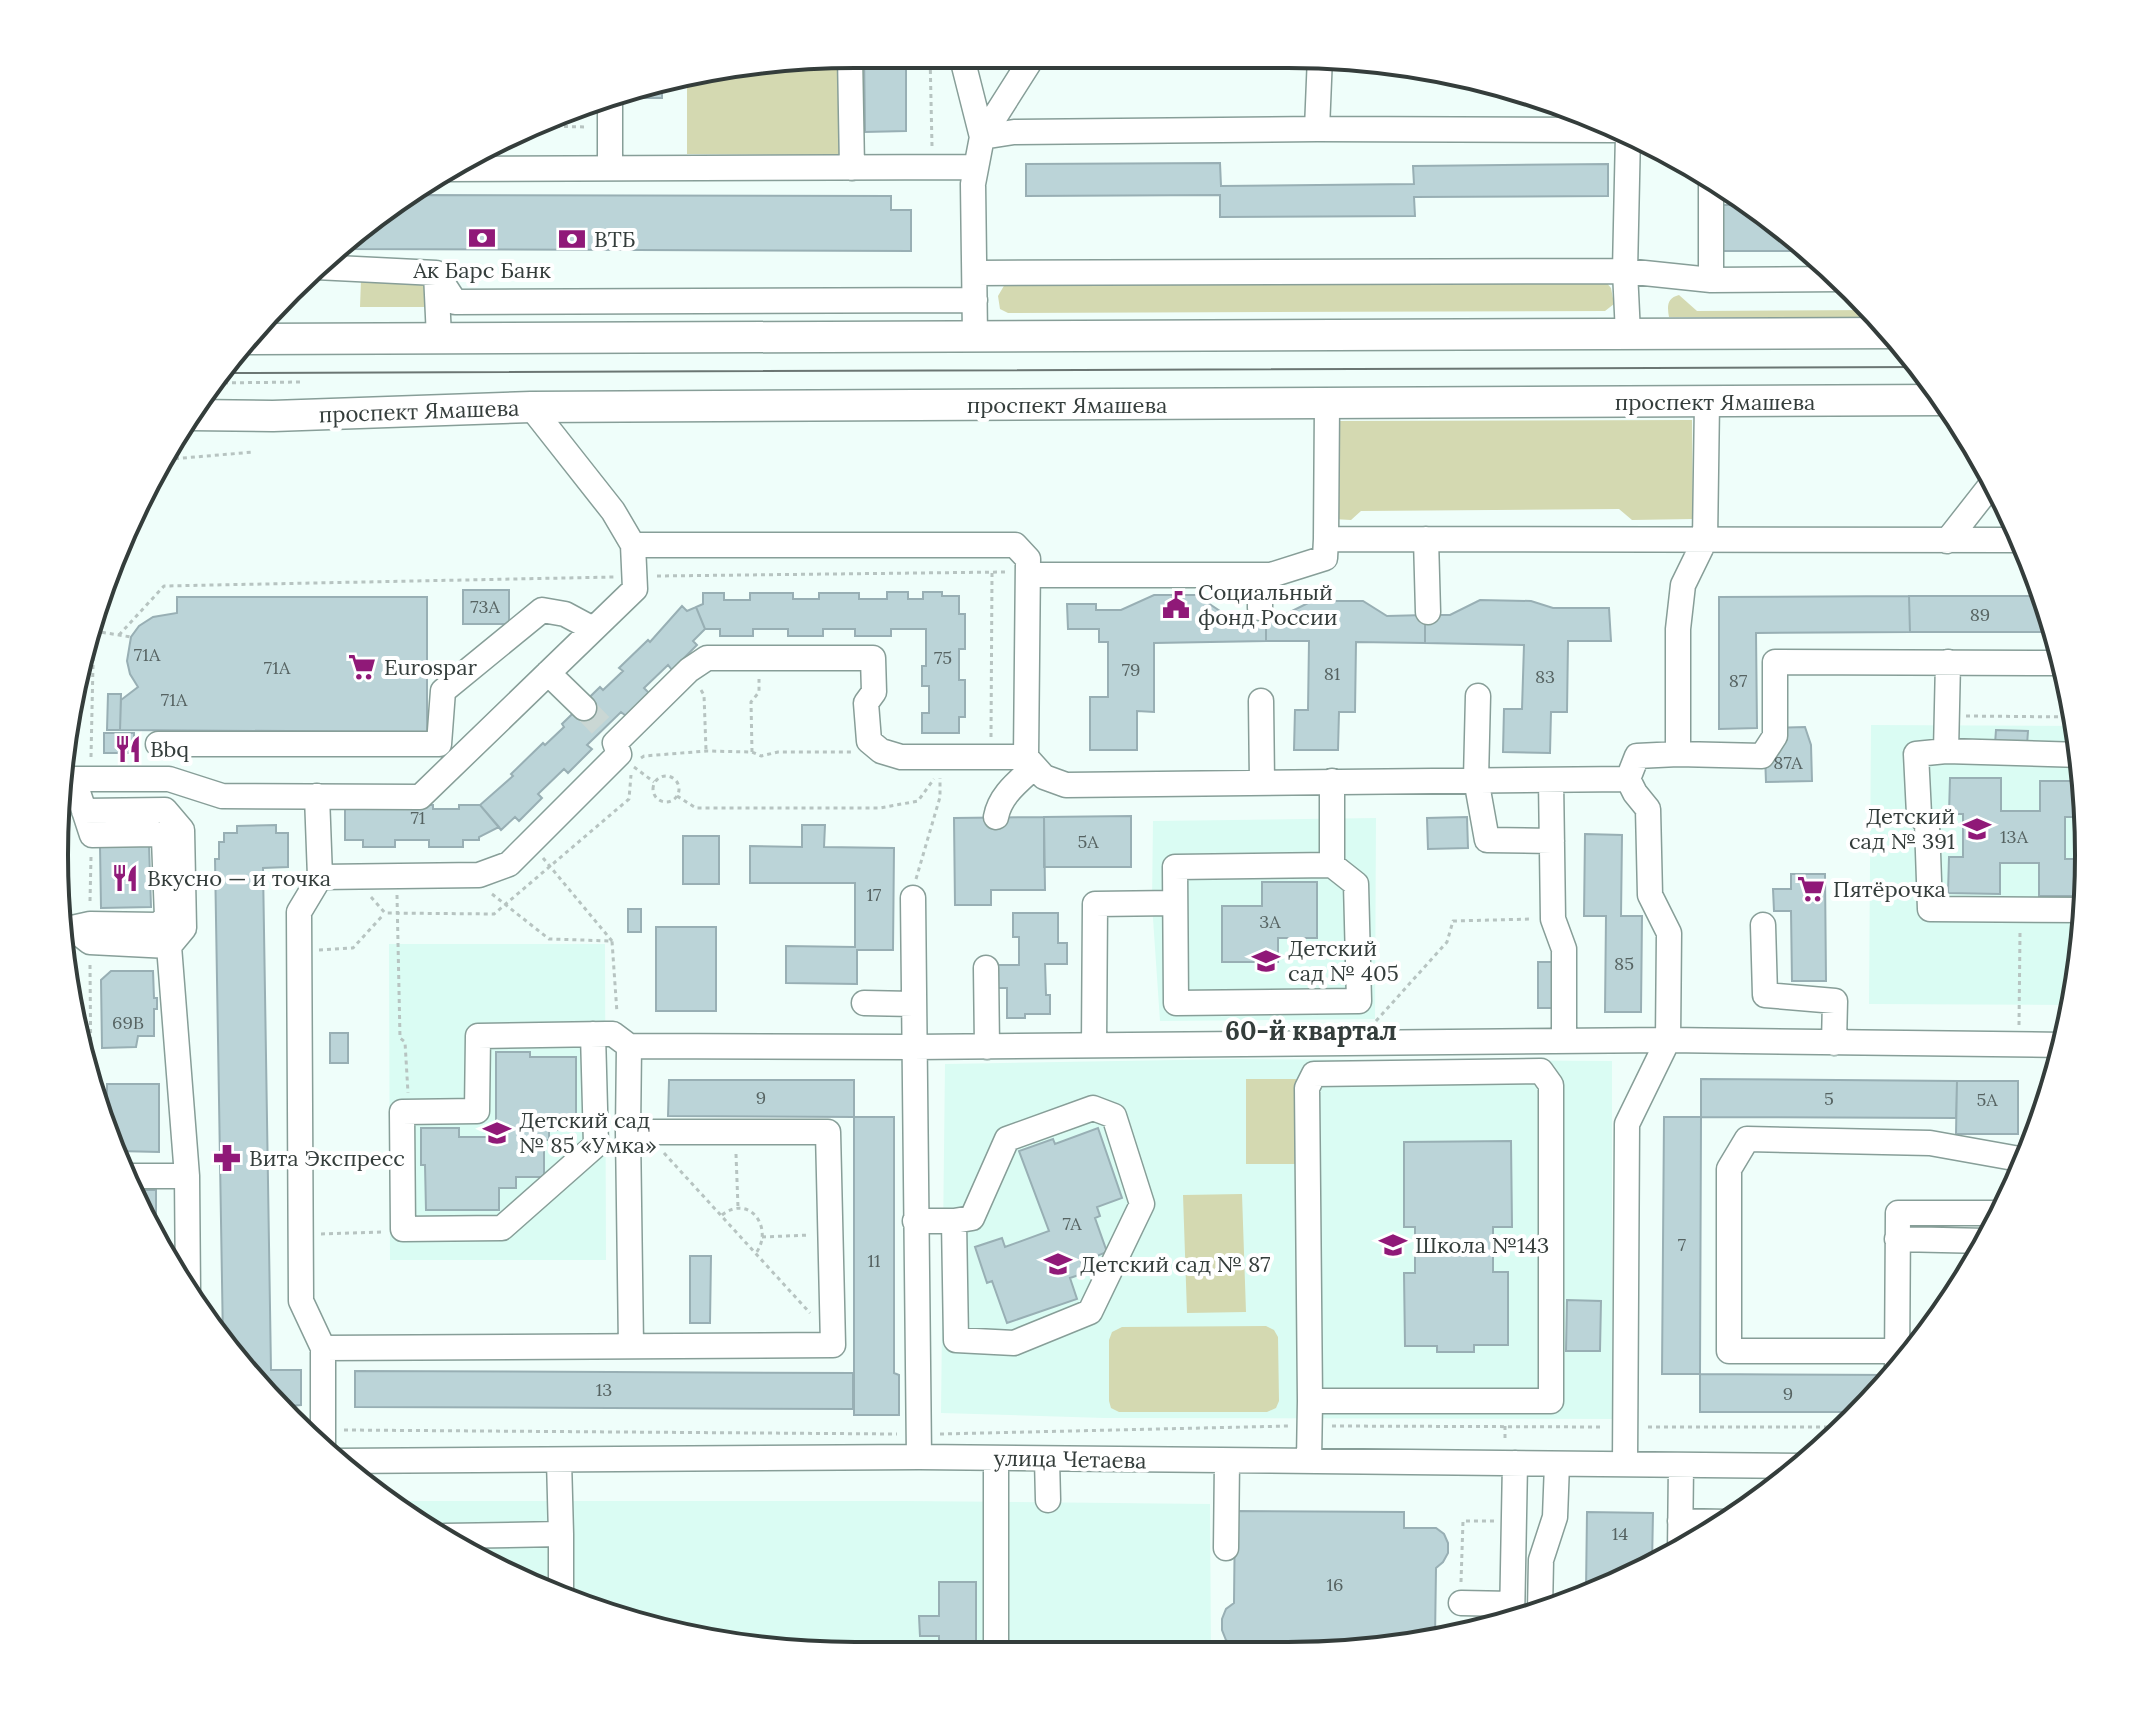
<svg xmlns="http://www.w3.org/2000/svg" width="2143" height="1710" font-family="Lora,serif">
<rect width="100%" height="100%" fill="#effefa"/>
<path fill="#dafcf3" d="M1871,725L2076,726L2082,751L2087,908L2071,1005L1869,1004Z
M1376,818L1375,1019L1160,1021L1152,904L1153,821Z
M389,944H605L606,1260H390Z
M1235,1059L1612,1061V1419L1104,1418L941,1413L945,1064Z
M385,1501H905L1210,1504L1211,1655L855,1656L699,1641L548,1595Z"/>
<path fill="#d4d9b1" d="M844,55V155L687,154V76Z
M413,277L426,285L427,307H360L361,280Z
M1605,281L1611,288L1614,304L1605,311L1008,313L1000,309L998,296L1005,284Z
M1679,295L1697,311L1874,310L1881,317H1669C1667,306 1667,298 1679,295Z
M1692,420L1693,519L1632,520L1619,509L1361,511L1351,520L1333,519L1334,421Z
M1246,1079H1296V1164H1246Z
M1242,1194L1246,1312L1187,1313L1183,1195Z
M1266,1326L1274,1330L1278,1337L1279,1401L1276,1408L1267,1412H1119L1111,1408L1109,1401V1340L1112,1332L1122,1327Z"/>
<path fill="#bbd4d8" stroke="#98afb4" stroke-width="2" d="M864,54H906V131L865,132Z
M648,81H662V98H637V86Z
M1220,163L1221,186L1414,184L1413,166L1608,164V196L1414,197L1415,216L1220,217V195L1026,196V164Z
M411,195L891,196V210H911V251L340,249Z
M1719,205H1750L1813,251H1719Z
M463,590H509V624H463Z
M887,592H908V599H923V592H942V596H959V614H965V649H959V680H965V717H959V733H922V713H929V686H922V666H926V629H891V636H855V629H823V636H788V629H753V636H720V629H705L696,607L703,604V593H724V600H750V593H793V599H819V593H859V599H887Z
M1154,595H1196L1226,615H1266V641L1154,643V712L1137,711V750H1090V697H1108V642H1099V629H1068L1067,604H1096V610H1121Z
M1909,596L1910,632L1756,633L1757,728L1719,729V597Z
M1909,596H2046L2054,632H1910Z
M177,597H427V732L120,730L121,700L138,687L130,674L127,661L131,637L139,626L153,617L177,613Z
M1480,600L1531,601L1553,608H1609L1611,641H1568L1567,712H1551L1550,753L1503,752L1504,709H1522L1524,645L1425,643V615H1450Z
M1312,601H1363L1387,616L1425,615V643L1356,642L1355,712H1339L1338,750H1294L1295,710H1308L1309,641H1266V615H1284Z
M682,606L687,611L696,607L705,629L693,641L697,645L672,670L668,665L644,688L649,693L626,716L621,712L587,745L592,749L568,773L564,769L538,794L542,798L519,821L515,817L501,830L480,805L513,776L511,774L543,743L545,745L564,727L562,724L600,687L603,690L623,671L619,668L648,640L650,642Z
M108,694H121L120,730H107Z
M1805,727L1811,745L1812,781L1766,782L1764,728Z
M1996,730L2028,731L2027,745L1995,744Z
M104,733H134V753H104Z
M1950,778H2001V811H2040V781H2083L2084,817H2065V859H2086L2087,896H2039V863H2000V894L1948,893L1949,857H1963V814H1949Z
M345,805H366V809H393V805H433V809H459V805H480L499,827L479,837V840H463V847H429V840H395V847H363V840H345Z
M1131,816V867H1044V817Z
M1044,817L1045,890H991V905H955L954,818Z
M1467,817L1468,848L1428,849L1427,818Z
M276,825V833H288V867L263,868L271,1370H301V1405L289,1406V1413H285L252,1383L223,1341L215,859H219V842H224V833H237V826Z
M802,825H825L824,847L894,848L893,950H857V984L786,983V946L855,947V883H750V846L802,847Z
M1585,834L1622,835L1621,916H1642L1641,1012H1605L1606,916H1584Z
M683,836H719V884H683Z
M149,845L151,907L101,908L100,846Z
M1791,874H1825L1826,981H1792L1791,911H1774L1773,889H1791Z
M1262,882H1317V938H1278V962H1222V906H1262Z
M628,909H641V932H628Z
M1013,913H1058V943H1067V964H1045L1046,995H1050V1014H1025V1018H1007V988H997L996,965H1019V937H1013Z
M656,927H716V1011H656Z
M1538,962H1556V1008H1538Z
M111,971H153L154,998H157V1009H154V1036H138L136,1047L102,1048L101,980Z
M330,1033H348V1063H330Z
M496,1052H530V1057H576V1130H549V1140H544V1177H516V1188H499V1210H426L425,1165H421V1128H459V1137H496Z
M1701,1079L1957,1081L1956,1118L1701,1117Z
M669,1080H854V1117L668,1116Z
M1957,1081H2018V1134H1956Z
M107,1084H159V1152L118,1151L107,1125Z
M854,1117H894V1373L899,1375V1415H854Z
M1664,1117H1701L1700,1374H1662Z
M1098,1128L1122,1198L1097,1207L1100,1216L1095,1218L1107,1252L1081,1262L1085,1273L1070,1278L1077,1299L1007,1323L992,1281L987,1283L975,1247L1002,1238L1005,1247L1049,1231L1019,1151L1053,1139L1055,1144Z
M1511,1141L1512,1227H1493V1272H1508V1345H1474V1352H1437V1346H1405L1404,1273H1415V1227H1404V1142Z
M134,1190H156V1242Z
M690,1256H711L710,1323H690Z
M1567,1300L1601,1301L1600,1351H1566Z
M355,1371L853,1373V1409L355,1407Z
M1700,1374L1893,1375L1858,1412H1700Z
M1235,1511L1404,1512V1528H1436L1444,1534L1448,1543V1553L1443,1562L1436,1568L1435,1639L1341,1654L1269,1655V1647L1234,1646L1226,1640L1222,1630V1619L1226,1609L1234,1603Z
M1587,1512L1653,1513L1652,1564L1586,1591Z
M939,1582H976V1656H939V1636H920L919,1616H939Z"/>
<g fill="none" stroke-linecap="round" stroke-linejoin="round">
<path stroke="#cad7d4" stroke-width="24" stroke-dasharray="24 12" stroke-linecap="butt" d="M584,708L604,729"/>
<g stroke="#879e98" stroke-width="27">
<path id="minor" d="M961,54L982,137L973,184L975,335
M850,55L852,168
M610,97V168
M1317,129L1320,56
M982,137L1014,132L1317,129L1620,130
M982,137L1034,55
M445,169L976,167
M316,267L436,273
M436,273L455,302L975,300
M436,273L439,338
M975,273L1625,271L1711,280L1842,279
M1711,280V181L1715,180
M1628,334L1625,271L1628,134
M1327,404L1326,539L2020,540
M1426,539L1428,612
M1947,541L1994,481
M633,545H1015L1028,559L1026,757L1044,777L1066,785L1628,779L1637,756L1678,754V629L1683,585L1705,540L1707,402
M1028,575H1271L1325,558L1326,539
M1260,575V608
M1948,662L1946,751L1916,754L1919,814L1927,824L1930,909L2087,910
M548,673L584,708
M1478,696L1476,779L1487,840L1552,841
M1261,701L1262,782
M158,744H439L443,691L542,610L565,614L593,629
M1946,751L2082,755
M1678,754L1762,756L1775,736V662L2062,663
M64,779H169L222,796L420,797L635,589L633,545L613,511L531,407
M1551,780L1553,919L1564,949V1040
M1332,781V865L1175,867L1176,1003L1359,1001L1356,884L1332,865
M317,796L320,877L299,912L301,1301L323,1348V1449
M84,811L165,810L182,830L184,928L169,946
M996,817C1000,795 1018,782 1034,767
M320,877L479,875L509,864L619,754L615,743L689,670L707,658H873L874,692L866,703L869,741L881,751L901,757H1026
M913,898L919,1457
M1763,925L1765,995L1835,1001L1834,1043
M64,928H72L90,942L169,946L187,1176L188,1293
M72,928L90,924L158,925L167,917L164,839L156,834L92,835L74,780
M986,968L987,1047
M864,1003L913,1004
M593,1034L596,1145L502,1228L403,1229L402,1112L477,1111L478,1036L606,1034H613L629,1046
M1094,1045L1095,904L1175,903
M628,1132L631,1346
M128,1176H187
M915,1221H954L956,1340L1014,1343L1090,1312L1142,1204L1114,1116L1093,1108L1007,1139L972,1218L954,1221
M1897,1239L1987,1241
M323,1348L833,1345L828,1132H628L629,1046L913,1047L1668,1040L1669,933L1650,895L1648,809L1635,793L1628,779
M1916,1351H1729V1169L1747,1139L1930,1143L2025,1160
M1897,1371L1898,1213H2004
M996,1458V1655
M1047,1459L1048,1500
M559,1460L561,1534
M336,1461L919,1457L1804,1466
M1309,1461L1310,1401H1551V1085L1541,1071L1314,1074L1307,1088L1310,1401
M1625,1464L1627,1124L1668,1040L2064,1045
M1680,1521L1726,1522
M445,1536L561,1534V1599
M1226,1548L1227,1461
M1680,1552L1681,1465
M1461,1603L1512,1604
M1540,1610L1541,1560L1555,1517L1557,1464
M1512,1622L1515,1463"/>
</g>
<g stroke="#879e98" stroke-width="33">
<path id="major" d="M250,339L1894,333
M191,415L273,416L531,407L1943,400"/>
</g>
<path stroke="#b7c4c1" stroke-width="3" stroke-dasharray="4 4" stroke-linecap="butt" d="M930,54L932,146
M540,126L588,127
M216,383L300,382
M159,460L254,452
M657,576L1005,572
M94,631L131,637
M119,635L164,586L614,577
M701,690L704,695L706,750
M1966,716L2074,717
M991,737L992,573
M752,752L751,702L759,692V679
M91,757L94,617
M641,758L644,756L707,751L752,752L761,756L778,752H851
M634,767L654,782
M653 789a13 13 0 1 1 26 0a13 13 0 1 1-26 0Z
M677,796L696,808H880L918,801L934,779
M543,858L612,941
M916,879L940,797V778
M492,894L549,939L612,941L617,1013
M397,895L400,1038L405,1042L408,1093
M371,897L385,913L494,914L629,799L631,775
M90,901L91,857
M319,950L353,948L384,914
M90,965L91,1085
M1376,1021L1447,942L1453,921L1532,919
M2019,1025L2020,932
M664,1153L810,1313
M736,1154L738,1207
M722,1215C750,1193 774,1229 756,1253
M321,1234L381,1232
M762,1237L810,1235
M1332,1426L1604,1427
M1505,1426V1442
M1648,1427H1844
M344,1430L897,1434
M940,1434L1289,1426
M1461,1582L1463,1521H1494"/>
<use href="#minor" stroke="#fff" stroke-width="24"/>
<use href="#major" stroke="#fff" stroke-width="30"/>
<path stroke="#6b7673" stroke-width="2" d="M224,373L1919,367"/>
</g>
<defs>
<g id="bank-bare" transform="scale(2.16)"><path d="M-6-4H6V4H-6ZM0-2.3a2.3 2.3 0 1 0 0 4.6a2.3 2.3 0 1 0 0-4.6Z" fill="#901978" stroke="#fff" stroke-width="2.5" paint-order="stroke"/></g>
<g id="civic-bare" transform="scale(2.16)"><path d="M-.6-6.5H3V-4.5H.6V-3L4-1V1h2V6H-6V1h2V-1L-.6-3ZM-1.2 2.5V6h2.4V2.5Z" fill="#901978" stroke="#fff" stroke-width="2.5" paint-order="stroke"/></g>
<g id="supermarket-bare" transform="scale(2.16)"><path d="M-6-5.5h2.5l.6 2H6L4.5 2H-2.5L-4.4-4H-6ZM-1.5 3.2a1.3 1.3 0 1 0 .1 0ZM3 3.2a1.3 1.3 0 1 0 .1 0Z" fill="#901978" stroke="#fff" stroke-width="2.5" paint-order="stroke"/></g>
<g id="restaurant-bare" transform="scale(2.16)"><path d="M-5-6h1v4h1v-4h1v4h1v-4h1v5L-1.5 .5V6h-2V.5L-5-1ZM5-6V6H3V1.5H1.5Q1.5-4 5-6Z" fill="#901978" stroke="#fff" stroke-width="2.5" paint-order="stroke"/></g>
<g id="school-bare" transform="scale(2.16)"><path d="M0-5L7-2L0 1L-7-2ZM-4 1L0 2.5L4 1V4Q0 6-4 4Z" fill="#901978" stroke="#fff" stroke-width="2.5" paint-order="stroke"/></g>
<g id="pharmacy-bare" transform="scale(2.16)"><path d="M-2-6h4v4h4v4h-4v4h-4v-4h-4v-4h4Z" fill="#901978" stroke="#fff" stroke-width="2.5" paint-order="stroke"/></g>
</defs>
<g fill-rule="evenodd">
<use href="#bank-bare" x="482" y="238"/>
<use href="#bank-bare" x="572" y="239"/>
<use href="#civic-bare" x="1176" y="605"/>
<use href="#supermarket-bare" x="362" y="667"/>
<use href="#restaurant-bare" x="128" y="749"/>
<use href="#school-bare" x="1977" y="829"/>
<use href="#restaurant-bare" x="125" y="878"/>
<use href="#supermarket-bare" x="1811" y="889"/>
<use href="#school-bare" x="1266" y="961"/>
<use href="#school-bare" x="497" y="1133"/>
<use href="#pharmacy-bare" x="227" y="1158"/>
<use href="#school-bare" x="1393" y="1245"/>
<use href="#school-bare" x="1058" y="1264"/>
</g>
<g text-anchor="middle" stroke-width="8" stroke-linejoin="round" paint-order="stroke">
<g font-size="18" fill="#566362">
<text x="485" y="613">73А</text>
<text x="1980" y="621">89</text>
<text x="147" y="661">71А</text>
<text x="943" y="664">75</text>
<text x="277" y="674">71А</text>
<text x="1131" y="676">79</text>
<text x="1332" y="680">81</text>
<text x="1545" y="683">83</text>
<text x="1738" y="687">87</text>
<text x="174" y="706">71А</text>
<text x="1788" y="769">87А</text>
<text x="418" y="824">71</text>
<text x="2014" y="843">13А</text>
<text x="1088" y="848">5А</text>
<text x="874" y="901">17</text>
<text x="1270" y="928">3А</text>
<text x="1624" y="970">85</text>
<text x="128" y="1029">69В</text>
<text x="761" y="1104">9</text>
<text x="1829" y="1105">5</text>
<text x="1987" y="1106">5А</text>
<text x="1072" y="1230">7А</text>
<text x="1682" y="1251">7</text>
<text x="874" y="1267">11</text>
<text x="604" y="1396">13</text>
<text x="1788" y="1400">9</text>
<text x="1620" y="1540">14</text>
<text x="1335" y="1591">16</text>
</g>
<g font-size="22" fill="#343d3b" stroke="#fff" text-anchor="start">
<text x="594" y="247">ВТБ</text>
<text x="482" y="278" text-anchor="middle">Ак Барс Банк</text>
<text x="1198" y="600">Социальный<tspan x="1198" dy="25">фонд России</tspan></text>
<text x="384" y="675">Eurospar</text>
<text x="150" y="757">Bbq</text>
<text x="1955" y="824" text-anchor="end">Детский<tspan x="1955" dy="25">сад № 391</tspan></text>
<text x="147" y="886">Вкусно — и точка</text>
<text x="1833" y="897">Пятёрочка</text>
<text x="1288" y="956">Детский<tspan x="1288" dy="25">сад № 405</tspan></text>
<text x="519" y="1128">Детский сад<tspan x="519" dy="25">№ 85 «Умка»</tspan></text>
<text x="249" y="1166">Вита Экспресс</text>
<text x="1415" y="1253">Школа №143</text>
<text x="1080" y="1272">Детский сад № 87</text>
</g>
<g font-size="22" fill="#343d3b" stroke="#fff">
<text x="1715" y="410">проспект Ямашева</text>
<text x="1067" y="413">проспект Ямашева</text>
<text transform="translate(419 411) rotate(-2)" y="8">проспект Ямашева</text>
<text transform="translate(1070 1459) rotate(1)" y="8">улица Четаева</text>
</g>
<g font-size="26" font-weight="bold" fill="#343d3b" stroke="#fff">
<text x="1311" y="1040">60-й квартал</text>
</g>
</g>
<path d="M0 0H2143V1710H0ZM855 68H1288A787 787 0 0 1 2075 855V855A787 787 0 0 1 1288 1642H855A787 787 0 0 1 68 855V855A787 787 0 0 1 855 68Z" fill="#fff" fill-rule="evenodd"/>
<path fill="none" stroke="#343d3b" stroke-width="4" d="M855 68H1288A787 787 0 0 1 2075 855V855A787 787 0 0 1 1288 1642H855A787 787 0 0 1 68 855V855A787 787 0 0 1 855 68Z"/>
</svg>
